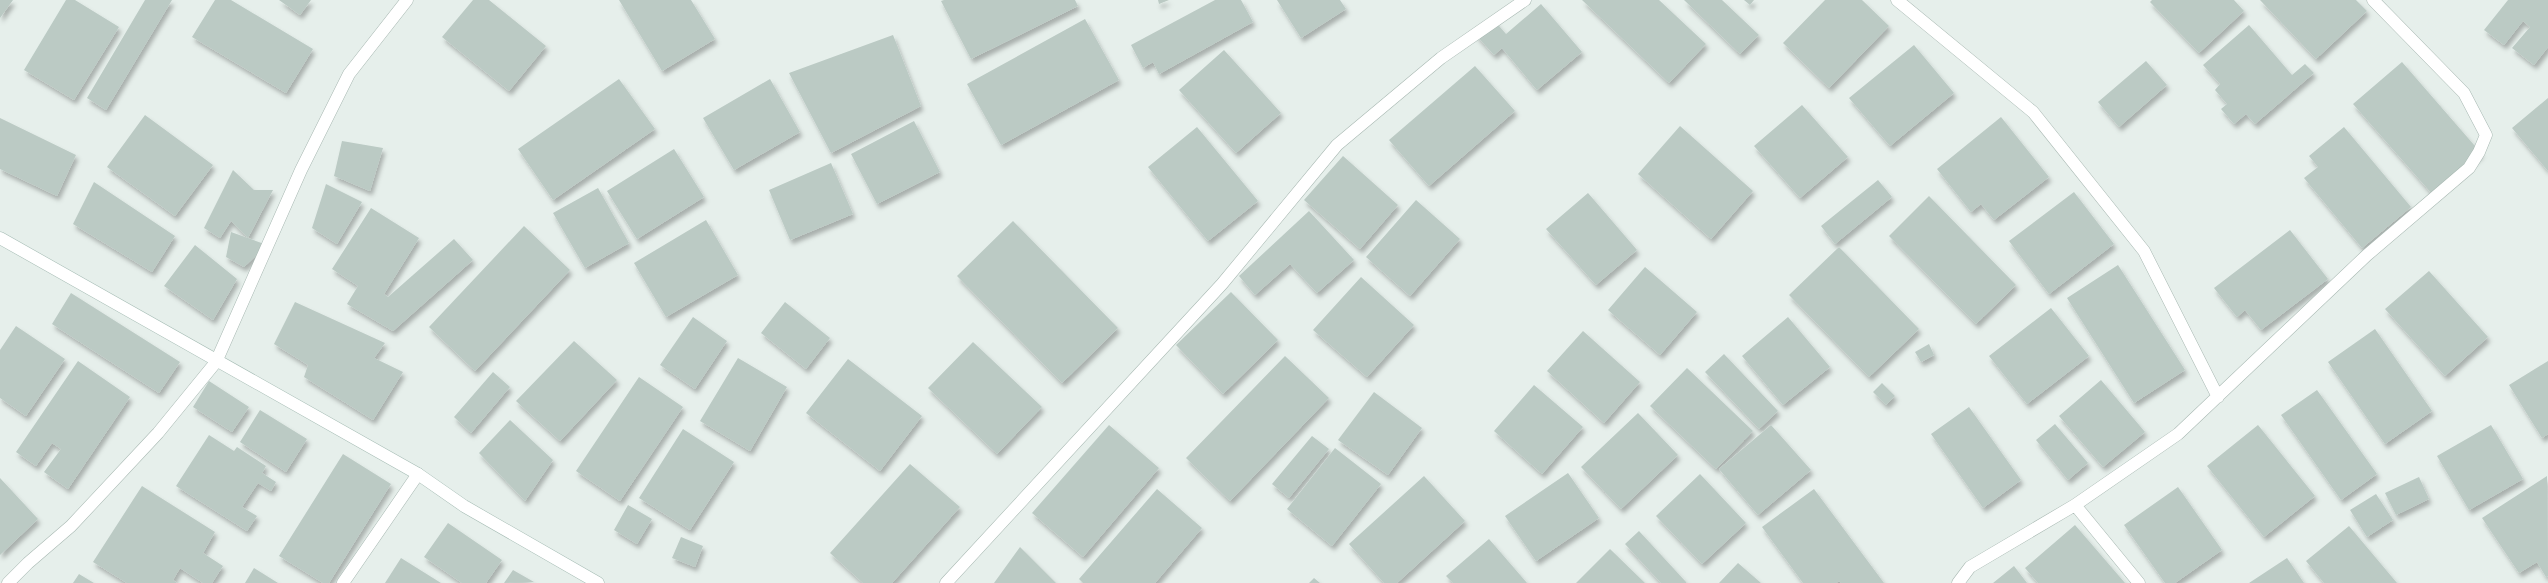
<svg xmlns="http://www.w3.org/2000/svg" width="2548" height="583" font-family="Helvetica,sans-serif">
<defs>
<filter id="shadow"><feDropShadow dx="2.5" dy="4.5" stdDeviation="2" flood-color="#0004"/></filter>
</defs>
<rect width="100%" height="100%" fill="#e6efeb"/>
<path fill="#bbcac4" filter="url(#shadow)" d="M0,0H13L0,18Z
M66,0H75L119,27L74,100L24,70Z
M145,0H172L106,110L87,98Z
M215,0H231L313,49L286,93L192,37Z
M279,0H311L300,15Z
M473,0H489L546,46L509,91L442,37Z
M619,0H691L715,39L662,71Z
M944,0H1075L1078,6L971,59L941,1Z
M1158,0H1169L1159,4Z
M1215,0H1241L1253,22L1159,74L1153,62L1143,68L1131,45Z
M1277,0H1340L1346,9L1301,38Z
M1582,0H1659L1706,44L1669,83Z
M1684,0H1722L1759,35L1740,54Z
M1744,0H1754L1750,5Z
M1825,0H1862L1889,26L1829,88L1783,43Z
M2152,0H2234L2244,11L2199,53L2150,2Z
M2260,0H2356L2367,11L2316,59Z
M2508,0H2548V47L2534,65L2512,48L2530,27L2523,21L2504,45L2484,30Z
M1541,4L1582,52L1537,90L1502,48L1494,55L1475,34L1493,19L1506,34Z
M1085,19L1119,80L1001,145L967,84Z
M2249,25L2292,75L2305,64L2314,73L2255,124L2246,114L2234,124L2221,109L2227,104L2215,90L2220,84L2203,65Z
M893,35L921,106L831,153L789,73Z
M1914,45L1954,93L1890,146L1849,98Z
M1224,50L1281,113L1236,153L1179,90Z
M2146,61L2167,85L2119,127L2098,102Z
M2402,62L2481,153L2433,195L2353,104Z
M1475,66L1515,111L1429,186L1389,140Z
M619,79L655,129L553,200L518,149Z
M770,79L800,132L734,170L703,118Z
M2548,98V171L2512,128Z
M1802,105L1848,157L1800,198L1754,146Z
M145,115L213,165L175,216L107,167Z
M2001,117L2049,177L1994,220L1981,204L1971,212L1937,169Z
M0,118L76,155L57,196L0,169Z
M914,121L940,172L877,204L851,154Z
M1680,126L1753,191L1711,239L1638,174Z
M1197,127L1258,201L1208,241L1148,167Z
M2344,127L2411,207L2362,248L2304,178L2318,167L2309,156Z
M342,141L383,148L370,191L334,176Z
M674,149L704,197L637,239L607,191Z
M1343,156L1398,205L1360,249L1304,200Z
M831,163L853,214L790,240L769,190Z
M233,170L254,190H273L248,238L231,221L220,238L204,228Z
M1878,180L1892,197L1835,244L1821,226Z
M94,182L175,236L152,272L73,224Z
M326,184L362,202L337,244L312,228Z
M598,188L629,243L585,268L553,213Z
M2074,192L2114,244L2049,294L2009,241Z
M1588,193L1637,250L1596,285L1546,229Z
M1929,196L2016,285L1976,324L1889,236Z
M1416,200L1460,239L1410,296L1366,257Z
M371,208L419,238L384,294L388,297L454,239L473,260L393,331L347,304L358,286L332,269Z
M1309,211L1354,260L1317,293L1290,264L1255,295L1239,276Z
M706,220L738,275L666,317L634,263Z
M1013,221L1118,328L1062,383L957,276Z
M524,226L570,270L475,371L429,327Z
M2290,230L2328,279L2261,330L2245,310L2237,317L2214,288Z
M231,232L267,245L244,267L226,257Z
M195,245L237,279L213,320L164,286Z
M1839,247L1919,329L1869,377L1789,295Z
M2118,265L2185,370L2134,403L2067,298Z
M1645,267L1697,312L1660,355L1608,310Z
M2429,271L2488,337L2445,376L2385,309Z
M1361,277L1414,325L1367,377L1313,330Z
M1231,292L1278,340L1223,394L1176,345Z
M71,293L180,362L159,393L52,324Z
M295,302L385,343L374,358L403,372L373,420L304,377L308,365L274,344Z
M785,302L830,338L806,369L761,333Z
M2051,308L2089,356L2027,404L1989,356Z
M693,317L727,341L695,389L660,365Z
M1788,317L1830,367L1783,405L1742,356Z
M16,326L65,359L26,416L0,398V350Z
M2375,329L2432,411L2385,444L2328,362Z
M1583,331L1640,382L1604,423L1547,371Z
M574,341L617,380L560,441L516,401Z
M973,342L1042,407L997,454L928,388Z
M1929,344L1934,355L1921,362L1915,352Z
M1724,354L1778,411L1759,429L1705,372Z
M1285,356L1329,398L1230,501L1186,458Z
M738,358L787,387L750,451L700,421Z
M848,359L922,416L880,471L806,413Z
M78,361L130,397L68,489L44,472L61,449L52,443L36,466L16,452Z
M2548,361V434L2542,438L2509,385Z
M1687,368L1753,431L1716,469L1650,406Z
M493,372L510,387L471,433L454,417Z
M639,377L683,407L620,501L576,471Z
M2101,380L2145,432L2103,467L2059,416Z
M209,381L249,407L232,432L193,407Z
M1882,383L1895,396L1886,405L1873,392Z
M1534,385L1583,427L1542,474L1494,431Z
M2317,390L2377,474L2341,500L2281,415Z
M1374,392L1422,428L1388,475L1338,440Z
M1969,407L2021,480L1983,508L1931,434Z
M260,410L307,439L286,472L240,442Z
M1638,413L1678,455L1621,509L1581,467Z
M510,420L553,460L525,501L479,453Z
M2055,424L2088,463L2068,480L2036,440Z
M1109,425L1159,468L1083,557L1032,513Z
M1771,425L1811,470L1758,515L1719,469Z
M2258,425L2315,496L2264,537L2207,466Z
M2491,425L2523,479L2469,510L2437,456Z
M683,429L734,462L690,530L639,498Z
M209,435L234,451L237,447L266,466L262,473L276,482L271,491L258,483L242,507L257,516L247,531L176,486Z
M1312,436L1329,449L1289,498L1272,484Z
M1335,448L1381,484L1332,546L1287,509Z
M343,454L391,484L329,583H323L279,556Z
M910,464L960,507L892,583H863L830,553Z
M1568,473L1599,518L1536,561L1505,516Z
M1700,474L1746,523L1702,564L1656,516Z
M1424,476L1465,521L1397,583H1384L1349,544Z
M2547,476L2548,576L2546,577L2537,562L2519,573L2482,518Z
M2419,477L2429,499L2396,515L2385,493Z
M0,478L38,519L0,555Z
M142,486L215,532L203,553L223,566L212,583H203L180,568L173,580L177,583H127L93,562Z
M2178,487L2222,550L2175,583H2165L2124,525Z
M1157,489L1202,528L1155,583H1083L1079,579Z
M1814,489L1884,583H1841L1839,581L1836,583H1803L1762,527Z
M2376,494L2393,520L2367,537L2350,510Z
M628,505L652,519L637,544L614,530Z
M448,523L502,560L486,583H462L424,557Z
M2075,525L2125,583H2038L2025,568Z
M2349,526L2397,583H2324L2306,561Z
M1639,531L1686,582V583H1661L1625,544Z
M681,537L703,546L695,567L672,558Z
M1489,539L1527,583H1453L1446,576Z
M1020,547L1056,583H994Z
M1610,549L1645,583H1576Z
M401,558L441,583H385Z
M2287,558L2304,583H2249Z
M1738,563L1761,583H1719Z
M2014,566L2027,583H1993Z
M254,568L278,583H245Z
M513,570L534,582L504,583Z
M79,574L94,583H73Z
M1314,578L1320,583H1309Z"/>
<g fill="none" stroke-linecap="round" stroke-linejoin="round">
<g stroke="#a8b8b2" stroke-width="13">
<path id="minor" d="M1897,0L2033,112L2144,251L2218,397
M2075,505L2139,583
M8,583L28,563L71,526L158,433L216,362L301,170L349,74L407,0
M343,583L418,474
M946,583L1222,284L1337,145L1441,58L1525,0
M1958,583L1970,567L2075,505L2178,434L2367,255L2469,168L2479,152L2486,135L2464,93L2373,0"/>
</g>
<g stroke="#a4bbb3" stroke-width="13">
<path id="secondary" d="M0,238L418,474L464,506L598,583"/>
</g>
<use href="#minor" stroke="#fff" stroke-width="12"/>
<use href="#secondary" stroke="#fff" stroke-width="12"/>
</g>
</svg>
